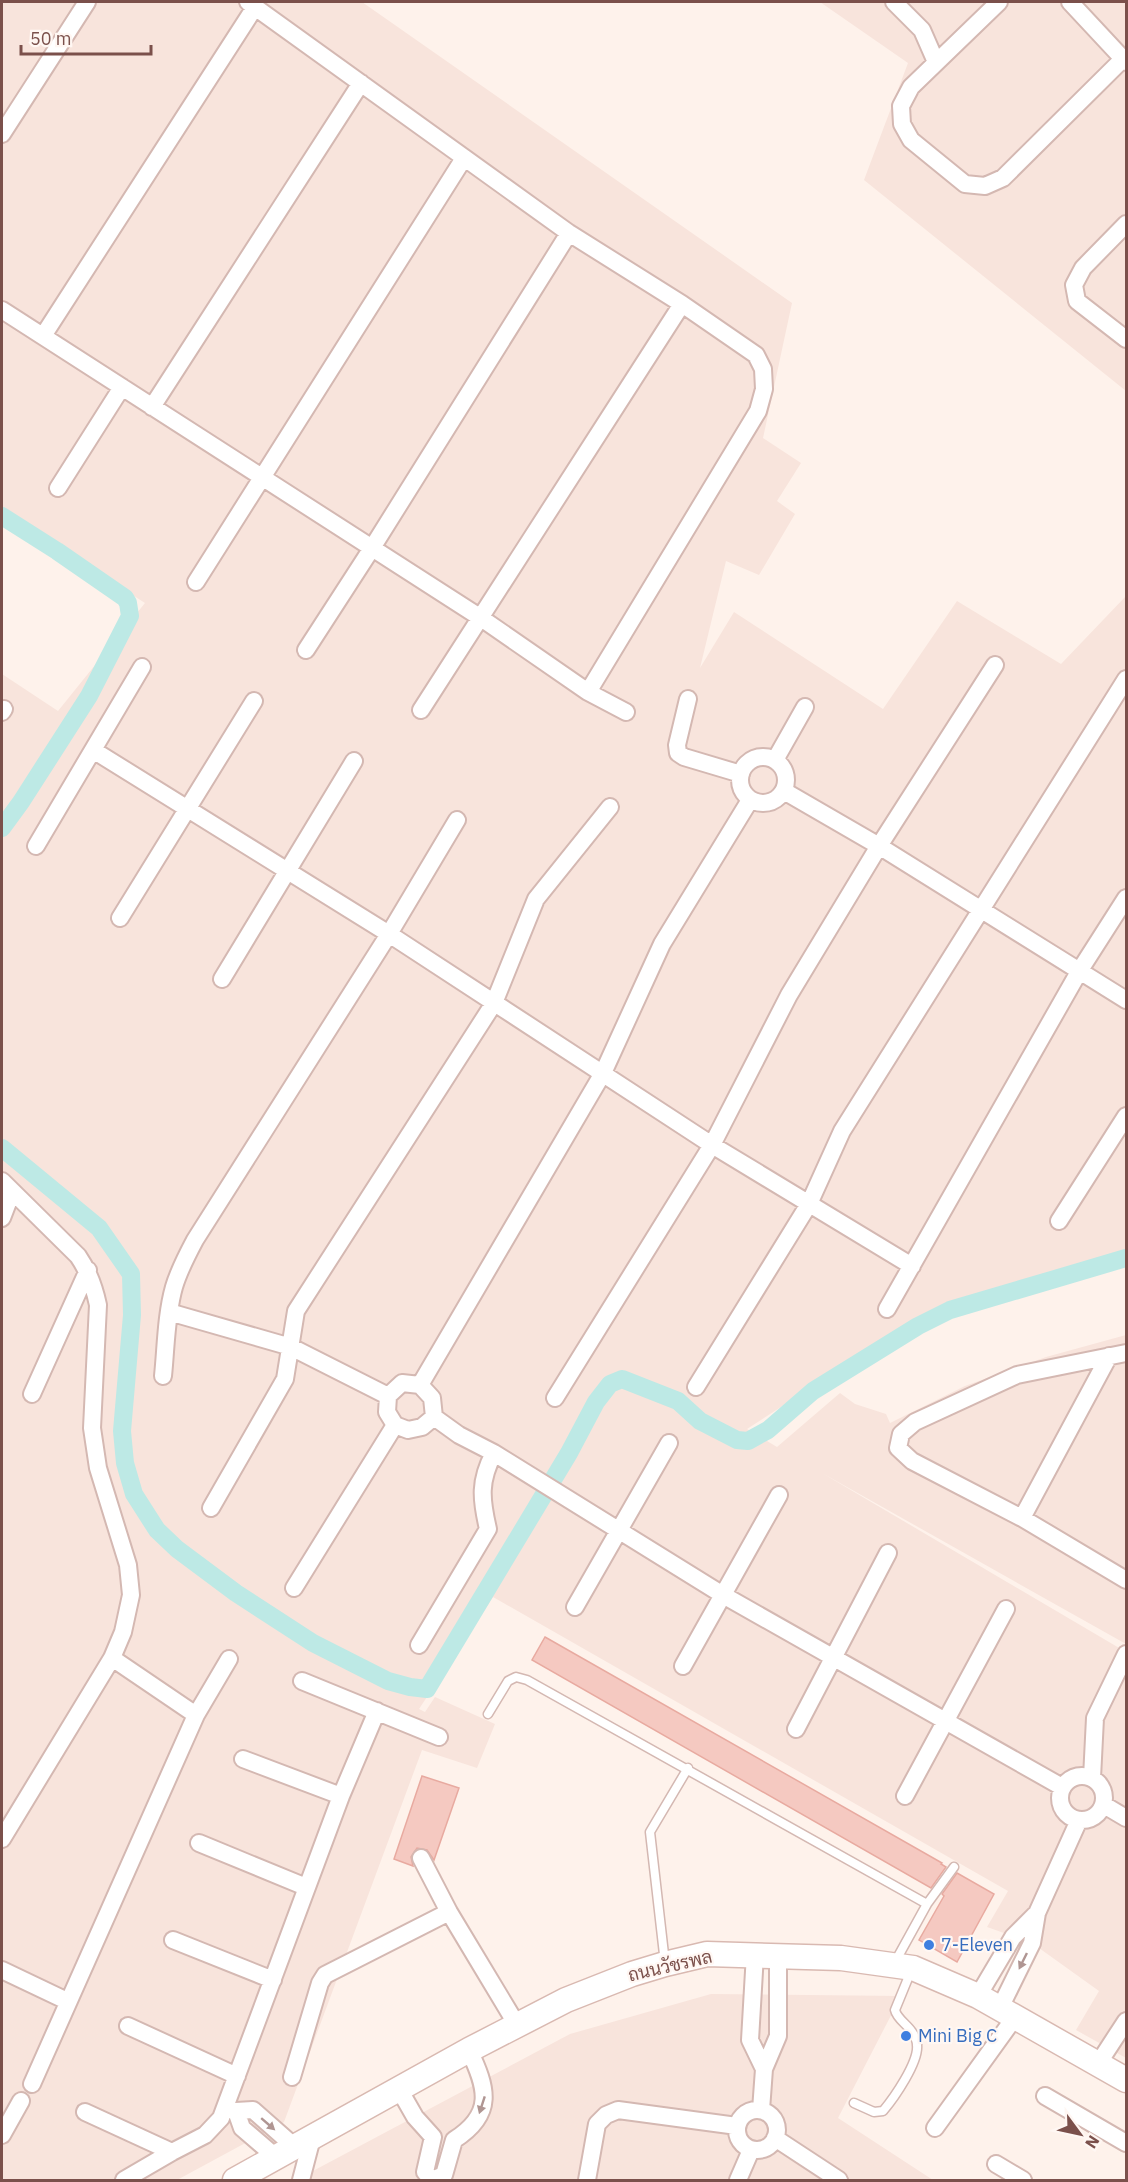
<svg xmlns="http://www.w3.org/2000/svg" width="1128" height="2182" font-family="'IBM Plex Sans',Sarabun,sans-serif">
<rect width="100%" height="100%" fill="#fef2eb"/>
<path fill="#f8e4dc" d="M2,2H362L792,303L763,438L801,463L777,501L795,514L759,575L726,561L700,668L734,612L883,709L957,601L1061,664L1126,596V1254L924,1314L747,1429L777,1447L840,1393L855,1404L886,1414L890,1423L965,1386L1046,1357L1126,1335V1644L822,1473L1126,1652V2058L1076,2030L1099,1991L1032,1943L987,1927L1008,1891L493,1597L419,1709L425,1712L435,1697L495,1724L477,1768L422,1750L284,2122L177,2180H2V674L58,711L145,603L2,511Z
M820,2H1126V391L864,180L908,63Z
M711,1994L901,1996L838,2118L933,2180H296L570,2034Z"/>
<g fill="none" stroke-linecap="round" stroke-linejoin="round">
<path stroke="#bde9e5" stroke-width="18" d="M2,516L57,551L125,598L128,603L130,616L89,696L21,802L2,828
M2,1148L99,1228L131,1274L132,1315L122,1431L125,1463L134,1494L157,1530L177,1549L236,1593L313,1643L388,1681L410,1687L427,1689L569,1453L596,1402L610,1384L622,1379L678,1401L700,1421L737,1440L748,1441L768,1430L813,1391L918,1326L950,1310L1126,1258"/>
</g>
<path fill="#f5c9c1" stroke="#e8aaa0" stroke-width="1.5" d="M545,1637L942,1863L941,1864L946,1867L931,1888L532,1660Z
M422,1776L459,1788L434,1860L427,1850L417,1848L411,1857L413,1866L394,1859Z
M957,1873L994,1894L957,1962L919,1940L944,1896L942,1894Z"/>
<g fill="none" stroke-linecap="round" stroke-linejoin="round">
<g stroke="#d4b8b2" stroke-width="11">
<path id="lane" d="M488,1714L508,1681L516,1677L527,1680L927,1904L895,1962
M927,1904L954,1867
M665,1963L650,1832L688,1768
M854,2103L874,2112L883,2111C894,2098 919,2062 917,2045C917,2041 914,2035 912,2032C907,2024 897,2019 895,2010L911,1971"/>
</g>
<g stroke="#d4b8b2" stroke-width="20">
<path id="street" d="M248,2L569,233L682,304L756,355L763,369L764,389L758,411L588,692
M894,2L922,30L936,62
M999,2L911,87L901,106L902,124L911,140L965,184L985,186L1003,178L1124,58
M1070,2L1126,62
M2,134L87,2
M1126,224L1083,268L1074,285L1077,301L1126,339
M2,310L481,618L588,692L626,712
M43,336L255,7
M152,407L361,83
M58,488L122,387
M196,582L464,158
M306,650L372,548L569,233
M688,699L677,745L678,753L684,757L741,774
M421,710L682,304
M2,712L4,709
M93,750L389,934L712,1145L912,1266
M740 780a23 23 0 1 1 46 0a23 23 0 1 1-46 0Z
M775,760L805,707
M784,791L879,846L1126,1000
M36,846L142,667
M120,918L254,701
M222,979L354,761
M2,1181L78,1256C89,1272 94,1286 98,1305L92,1428L98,1468L128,1565L131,1595L123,1632L112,1658L2,1839
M2,1218L12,1192
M1059,1221L1126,1116
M887,1309L1080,970L1126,898
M169,1312L291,1347L388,1396
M1126,1353L1017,1375L915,1422L901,1434L898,1448L912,1461L1022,1518L1126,1580
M163,1376C166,1347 166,1315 174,1287C179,1270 187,1255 195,1240L389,934L457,820
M402,1383L420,1385L432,1398L434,1417L422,1427L408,1430L395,1425L387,1412L388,1396Z
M420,1385L603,1073L662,944L750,800
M696,1387L809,1204L842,1131L1126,679
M32,1394L88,1270
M555,1398L712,1145L789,995L879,846L995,665
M434,1417L459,1435L494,1453L723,1595L1062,1787
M211,1508L285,1379L296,1311L494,1003L536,899L610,807
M1022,1518L1109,1356
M294,1588L395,1425
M575,1607L669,1443
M419,1645L488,1529C481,1499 479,1481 494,1453
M112,1658L196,1715
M683,1666L779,1495
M302,1681L439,1737
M796,1729L888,1553
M243,1759L341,1796
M1060 1798a22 22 0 1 1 44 0a22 22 0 1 1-44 0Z
M1092,1778L1095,1718L1126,1654
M905,1796L1006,1609
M1104,1805L1126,1818
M199,1843L306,1887
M421,1858L449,1912L517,2025
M173,1940L273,1980
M755,1954L750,2040L764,2069
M2,1970L67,2001
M978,1996L1013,1937L1037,1913
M1000,2008L1032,1943L1037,1913L1079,1820
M128,2026L237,2076
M1098,2064L1126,2021
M292,2077L320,1983L325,1975L449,1912
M32,2084L196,1715L229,1659
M399,2089L415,2117L433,2137L425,2172L432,2180
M1045,2096L1126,2143
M761,2110L764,2069L778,2036V1955
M737 2130a20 20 0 1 1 40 0a20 20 0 1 1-40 0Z
M85,2112L172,2152
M935,2128L1015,2017
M2,2135L21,2101
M775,2138L839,2180
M277,2158L242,2128L236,2111L253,2110L296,2148
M996,2164L1023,2180
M124,2180L172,2152L205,2135L221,2118L341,1796L377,1711
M301,2180L312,2138
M432,2180L444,2175L454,2140C495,2114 487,2088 469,2050
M587,2180L597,2124L606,2115L618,2110L737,2126
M738,2180L751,2150"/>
</g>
<g stroke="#d9b9b1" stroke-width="27">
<path id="secondary" d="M235,2180L469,2050L566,2000L632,1974L665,1964L707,1954L841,1958L913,1968L978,1996L1126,2080"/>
</g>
<use href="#lane" stroke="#fff" stroke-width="8"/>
<use href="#street" stroke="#fff" stroke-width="16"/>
<use href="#secondary" stroke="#fff" stroke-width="24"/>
</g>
<defs><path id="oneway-solid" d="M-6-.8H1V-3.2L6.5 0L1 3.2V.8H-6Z" transform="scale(1.5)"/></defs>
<g fill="#b09693">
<use href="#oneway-solid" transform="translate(1023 1961) rotate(116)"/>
<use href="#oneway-solid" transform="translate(482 2105) rotate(108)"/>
<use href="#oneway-solid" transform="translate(268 2124) rotate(41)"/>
</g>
<g fill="#3f7fe0" stroke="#fff7f3" stroke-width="2">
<circle cx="929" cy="1945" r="6"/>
<circle cx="906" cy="2036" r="6"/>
</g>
<g text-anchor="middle" stroke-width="4.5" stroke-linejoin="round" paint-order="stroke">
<g font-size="18" fill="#366cbe" stroke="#fff7f3" text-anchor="start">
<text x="941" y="1951">7-Eleven</text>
<text x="918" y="2042">Mini Big C</text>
</g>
<g font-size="18" fill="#7b504b" stroke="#fff7f3">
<text transform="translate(670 1966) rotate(-13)" y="6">ถนนวัชรพล</text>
</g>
</g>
<rect width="1128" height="2182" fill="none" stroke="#7b504b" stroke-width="6"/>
<g transform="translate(1080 2134) rotate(123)" stroke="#fff7f3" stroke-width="4.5" paint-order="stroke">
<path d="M0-4.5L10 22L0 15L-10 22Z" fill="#7b504b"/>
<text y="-9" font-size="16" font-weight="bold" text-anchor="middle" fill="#7b504b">N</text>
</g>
<path d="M21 45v9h130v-9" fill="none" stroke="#7b504b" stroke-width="3"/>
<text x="30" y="45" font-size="18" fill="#7b504b" stroke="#fff7f3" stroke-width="4.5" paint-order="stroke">50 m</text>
</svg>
